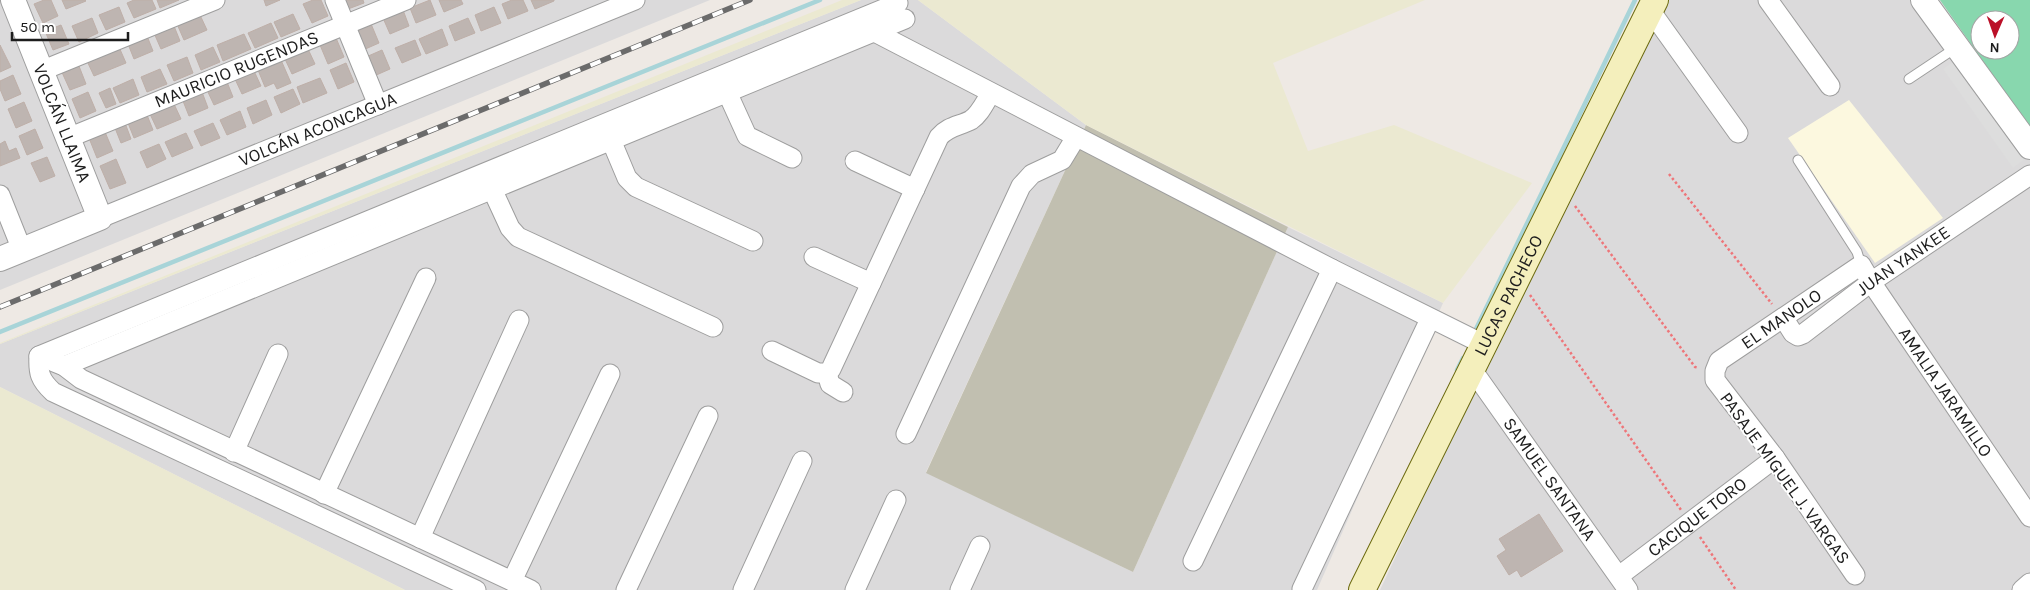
<svg xmlns="http://www.w3.org/2000/svg" width="2030" height="590" font-family="Karla,sans-serif">
<rect width="100%" height="100%" fill="#eee9e4"/>
<path fill="#dbdadb" fill-rule="evenodd" d="M0,0H710L0,290Z
M861,0H918L1086,125L926,472L1133,572L1288,227L1443,303L1317,590H405L0,387V344Z
M1656,0H2030V590H1380ZM1980,20H2010V50H1980Z"/>
<path fill="#fcf8df" d="M1849,100L1943,218L1875,263L1788,138Z"/>
<path fill="#c1bfb0" d="M1086,125L1288,227L1133,572L926,473Z"/>
<path fill="#ebe9d1" d="M842,0H861L0,344V343Z
M918,0H1425L1273,63L1308,151L1394,125L1532,183L1443,303L1086,125Z
M0,387L405,590H0Z"/>
<path fill="#88d7ae" fill-rule="evenodd" d="M1940,0H2030V128ZM1980,20H2010V50H1980Z"/>
<path fill="#ddd" d="M1956,60L2026,158L2013,168L1943,69Z"/>
<g fill="none" stroke-linecap="round" stroke-linejoin="round">
<path stroke="#a8d4d8" stroke-width="4.5" d="M1476,329L1635,0
M0,332L820,0
M1457,370L1463,358"/>
</g>
<path fill="#beb5b1" stroke="#beafa8" d="M44,0H51L58,16L43,23L34,4Z
M62,0H85L86,1L66,9Z
M134,0H152L156,9L134,18L127,3Z
M157,0H179L160,8Z
M264,0H280L266,6Z
M313,0H321L328,16L312,23L303,4Z
M344,0H363L364,3L348,9Z
M430,0L436,15L416,23L410,8Z
M439,0H461L463,4L444,12Z
M512,0H523L528,11L508,19L502,4Z
M531,0H554V1L535,9Z
M119,7L125,22L106,30L99,15Z
M494,7L501,23L481,31L475,15Z
M403,10L409,26L390,34L383,18Z
M293,14L300,29L281,37L274,22Z
M200,15L207,30L184,40L177,24Z
M92,18L98,33L79,42L72,26Z
M468,18L475,33L455,41L449,26Z
M369,19L379,43L363,50L353,26Z
M271,23L278,38L255,48L248,33Z
M61,25L69,44L53,50L45,31Z
M174,26L180,41L161,49L154,33Z
M442,29L448,45L426,54L419,39Z
M244,34L251,49L223,61L217,45Z
M147,36L153,51L134,59L128,44Z
M336,38L344,57L328,64L320,45Z
M415,40L421,55L402,63L395,48Z
M0,45L11,67L0,72Z
M119,47L126,63L94,76L87,61Z
M213,47L220,62L201,70L195,55Z
M308,49L315,64L292,74L285,59Z
M382,50L390,69L374,76L366,57Z
M187,57L193,73L174,81L167,65Z
M281,60L291,83L277,89L274,83L265,87L258,70Z
M77,61L86,84L70,90L60,68Z
M346,63L354,82L338,89L330,70Z
M160,69L167,84L147,92L141,77Z
M254,71L261,86L242,94L235,79Z
M13,75L21,94L5,101L0,89V81Z
M320,78L327,93L303,103L297,87Z
M133,79L139,95L120,103L113,88Z
M227,82L233,97L214,105L207,90Z
M110,88L116,104L106,108L99,93Z
M293,89L300,104L281,113L274,97Z
M88,92L96,111L80,118L72,99Z
M202,92L208,108L189,116L183,101Z
M266,100L272,115L253,124L247,108Z
M24,102L32,121L16,128L8,109Z
M174,104L181,119L157,129L150,114Z
M240,111L246,127L227,135L220,120Z
M147,115L153,130L134,138L128,123Z
M125,123L131,139L121,143L115,128Z
M213,123L220,138L201,146L194,131Z
M35,129L43,148L27,155L19,136Z
M105,132L113,151L97,158L89,138Z
M186,133L193,148L172,157L165,142Z
M5,141L9,151L16,148L20,158L0,166V144Z
M159,144L166,159L147,168L140,152Z
M47,157L55,176L40,182L31,163Z
M116,159L126,183L110,189L100,166Z
M1539,514L1563,551L1521,577L1517,570L1509,575L1497,556L1506,550L1499,539Z"/>
<g fill="none" stroke-linecap="round" stroke-linejoin="round">
<g stroke="#9e9e9e" stroke-width="11">
<path id="service" d="M1909,79L1957,47
M1798,160L1857,252L1861,265"/>
</g>
<g stroke="#9e9e9e" stroke-width="21">
<g id="minor">
<path d="M335,0L378,105"/>
<path d="M1768,0L1830,86"/>
<path d="M1650,10L1738,133"/>
<path d="M865,27L1332,269L1483,344"/>
<path d="M41,71L215,0"/>
<path d="M727,92L747,136L792,158"/>
<path id="s1" d="M68,138L406,0"/>
<path d="M611,140L627,178L636,187L753,241"/>
<path d="M855,161L915,189"/>
<path d="M492,189L510,228L518,237L713,327"/>
<path d="M0,195L22,250"/>
<path id="s2" d="M100,218L635,0"/>
<path d="M814,257L871,283"/>
<path id="s3" d="M1784,319L1793,333L1798,336L1803,334L1871,282L2030,175"/>
<path d="M772,351L818,373H827L831,369L939,137C948,126 960,126 971,120C980,114 985,102 991,93"/>
<path d="M39,356L898,3"/>
<path d="M39,356C38,373 40,380 53,392L476,590"/>
<path d="M54,362L64,366L81,379L531,590"/>
<path d="M64,366L905,19"/>
<path id="s4" d="M1471,368L1628,590"/>
<path d="M827,373L830,384L843,392"/>
<path d="M906,434L1021,186L1032,174L1062,160L1076,137"/>
<path d="M234,452L278,354"/>
<path d="M324,494L426,278"/>
<path d="M420,538L519,320"/>
<path d="M1193,561L1332,269"/>
<path id="s5" d="M1855,575L1775,458L1715,380V371L1719,361L1861,265L1871,282L2030,517"/>
<path id="s6" d="M1619,576L1775,458"/>
<path d="M512,581L610,374"/>
<path d="M1302,589L1430,319"/>
<path d="M626,590L708,416"/>
<path d="M743,590L802,461"/>
<path d="M855,590L896,500"/>
<path d="M960,590L980,546"/>
<path d="M2022,590L2030,583"/>
</g>
</g>
<g stroke="#9e9e9e" stroke-width="26">
<path id="tertiary" d="M1923,0L2030,147
M0,259L100,218L13,0"/>
</g>
<g stroke="#6b690e" stroke-width="28">
<g id="secondary">
<path id="s7" d="M1362,590L1655,0"/>
</g>
</g>
<path stroke="#ee7579" stroke-width="2.5" stroke-dasharray="2.5 2.5" stroke-linecap="butt" d="M1669,174L1772,304
M1575,206L1695,367L1699,368
M1530,295L1681,510
M1700,537L1736,590"/>
<use href="#service" stroke="#fff" stroke-width="9"/>
<use href="#minor" stroke="#fff" stroke-width="19"/>
<use href="#tertiary" stroke="#fff" stroke-width="24"/>
<use href="#secondary" stroke="#f4efbc" stroke-width="26"/>
<g stroke="#6b6b6b" stroke-width="5.5">
<path id="rail" d="M0,307L750,0"/>
</g>
<use href="#rail" stroke="#fff" stroke-width="4" stroke-dasharray="11" stroke-linecap="butt"/>
</g>
<g text-anchor="middle" stroke-width="4" stroke-linejoin="round" paint-order="stroke">
<g font-size="18" fill="#1d1d1d" stroke="#fff">
<text dy="6" stroke="none"><textPath href="#s1" startOffset="182">MAURICIO RUGENDAS</textPath></text>
<text transform="translate(62 123) rotate(68)" y="6">VOLCÁN LLAIMA</text>
<text dy="6" stroke="none"><textPath href="#s2" startOffset="235">VOLCÁN ACONCAGUA</textPath></text>
<text dy="6" stroke="none"><textPath href="#s3" startOffset="152">JUAN YANKEE</textPath></text>
<text dy="6" stroke="none"><textPath href="#s7" startOffset="329">LUCAS PACHECO</textPath></text>
<text dy="6" stroke="none"><textPath href="#s5" startOffset="335">EL MANOLO</textPath></text>
<text dy="6" stroke="none"><textPath href="#s5" startOffset="584">AMALIA JARAMILLO</textPath></text>
<text transform="translate(1785 478) rotate(54)" y="6">PASAJE MIGUEL J. VARGAS</text>
<text dy="6" stroke="none"><textPath href="#s4" startOffset="136">SAMUEL SANTANA</textPath></text>
<text dy="6" stroke="none"><textPath href="#s6" startOffset="98">CACIQUE TORO</textPath></text>
</g>
</g>
<g transform="translate(1995 35) rotate(182)"><circle r="24" fill="#ffffff" stroke="#a5a5a5"/>
<path d="M0-4L9 19L0 12L-9 19Z" fill="#bb1028"/>
<text y="-8" font-size="14" font-weight="bold" text-anchor="middle" fill="#1d1d1d">N</text>
</g>
<path d="M12 32v8h116v-8" fill="none" stroke="#1d1d1d" stroke-width="2.5"/>
<text x="20" y="32" font-size="15" fill="#1d1d1d" stroke="#ffffff" stroke-width="4" paint-order="stroke">50 m</text>
</svg>
